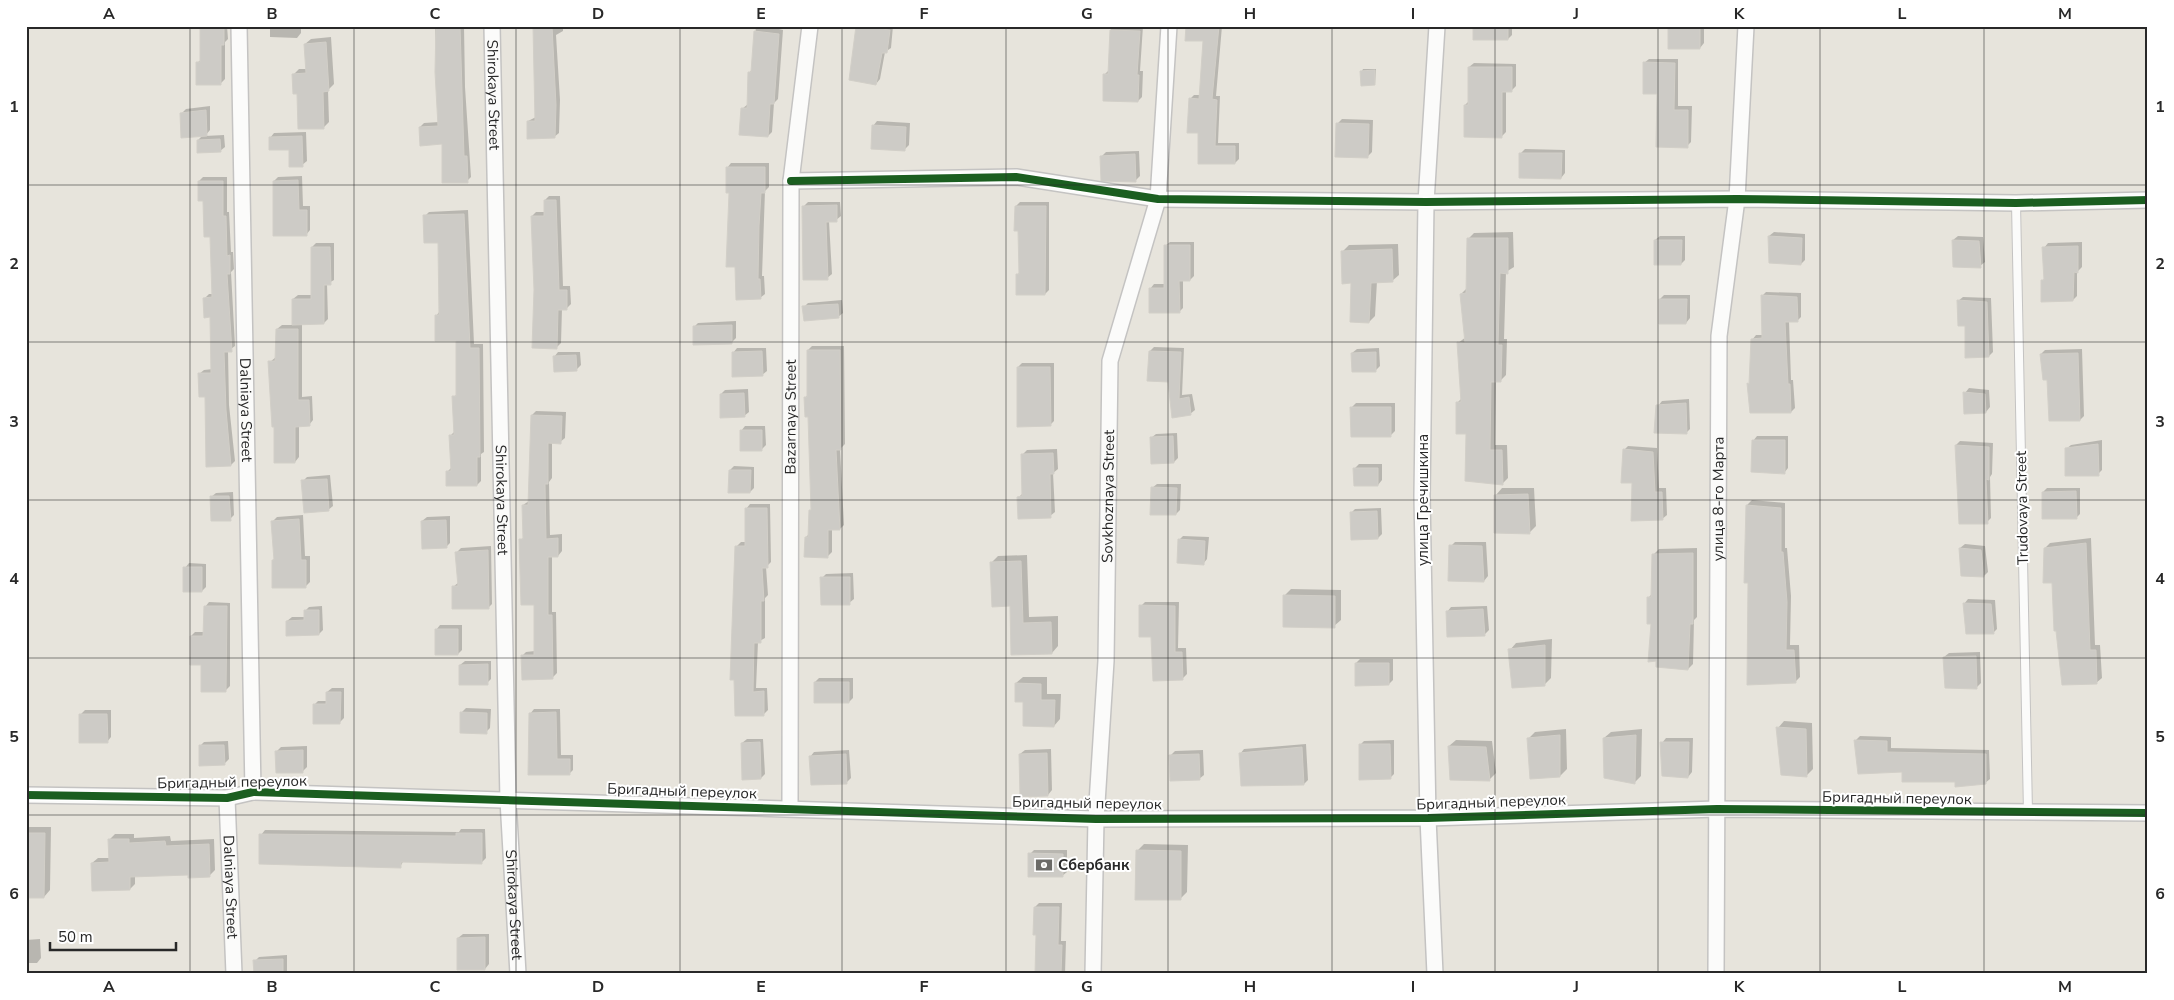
<svg xmlns="http://www.w3.org/2000/svg" width="2174" height="1000" font-family="'Nunito Sans',sans-serif">
<rect width="100%" height="100%" fill="#e7e4dc"/>
<path fill="#0003" d="M201,26H227L228,39L225,42V79L220,84L197,63L202,59Z
M270,26H301V33L297,38L270,37Z
M435,26H464L465,87L471,177L467,181L443,143L420,127L424,123L439,122Z
M534,26H563V31L556,35L560,100L559,133L554,137L528,121L536,117Z
M756,26H779V29L783,30L778,99L774,103L772,132L768,136L742,109L748,104L750,72L752,69Z
M858,26H893L891,48L885,52L880,79L876,84Z
M1111,26H1143L1140,71H1143L1142,97L1138,101L1104,75L1109,70Z
M1187,26H1222L1216,96H1220L1218,143H1239V159L1235,163H1200L1199,132L1190,99L1194,95H1201L1204,40Z
M1391,26H1408L1407,27Z
M1475,26H1512V35L1508,39Z
M1669,26H1704V43L1700,48Z
M331,37L334,84L328,90L329,122L323,128L299,92L293,75L299,69H307L305,44L311,39Z
M1649,59H1678V106H1692L1691,142L1687,146L1644,63Z
M1474,63L1516,64V86L1511,91H1506V132L1501,137L1465,105L1469,101V67Z
M1363,69H1376L1375,84L1362,71Z
M210,106V130L205,136L224,135L225,147L220,151L198,140L203,135L182,113L186,109Z
M1342,119L1373,120L1372,152L1367,157L1337,124Z
M877,121L910,123L909,145L905,149L873,126Z
M306,132L307,161L302,165L290,148L270,138L274,133Z
M1525,149L1565,150V173L1561,178L1521,153Z
M1139,151L1140,176L1136,180L1102,156L1106,152Z
M731,163H769V187L765,191L762,276H764L765,294L760,298L736,266L727,168Z
M302,176L303,206H310V230L306,235L274,181L278,177Z
M203,177H227V212H229L231,252H233L234,269L231,272L235,346L228,351L229,405L235,461L231,465L199,374L204,370L213,369L212,316L205,298L209,294H214L211,235L199,181Z
M549,196H560L563,286H570L571,304L567,308L562,309L561,343L557,347L535,290L532,216L536,212H545V200Z
M808,202H840L841,216L836,220L829,221L832,274L827,278L804,206Z
M1020,202H1049V290L1045,294L1017,275L1020,272L1019,230L1016,206Z
M468,210L474,344H483L484,452L481,454V481L477,485L447,472L452,467L450,436L455,431L454,397L458,393L457,339L436,316L440,311L439,241L425,216L429,212Z
M1513,232L1514,267L1506,272L1504,339H1507L1506,375L1500,381H1496L1495,445H1507L1508,478L1502,484L1468,433L1458,402L1462,398L1458,343L1466,337L1461,294L1467,288L1468,239L1474,233Z
M1774,232L1805,234V260L1801,264L1770,262L1769,236Z
M1660,236H1685V260L1681,264L1655,240Z
M1958,236L1983,237L1985,262L1980,266L1953,240Z
M1170,242H1194V276L1190,280H1183V308L1179,312L1150,289L1154,284H1165V246Z
M2082,242V267L2077,272V296L2073,300L2042,281L2045,278L2044,248L2048,243Z
M316,243H334V280L327,284L328,319L324,323H302V397L312,396L313,420L309,425H299V457L295,462L275,426L270,362L276,357L277,329L282,325H294L293,299L298,295H312V247Z
M1398,244L1399,275L1392,281H1377L1375,316L1369,322L1343,251L1349,245Z
M1766,292L1801,293V317L1797,321H1789L1791,380H1793L1795,408L1791,412L1749,384L1751,382L1752,340L1756,335H1763L1762,296Z
M1664,295H1690V318L1686,323L1660,299Z
M1963,297L1991,298L1993,352L1989,356L1966,325L1958,301Z
M842,300L843,313L838,317L804,307L808,303Z
M736,321V338L732,342L694,327L698,323Z
M812,346H844L845,444L840,449L844,525L840,529H832V552L828,556L806,537L809,534L812,509L809,416L806,397L808,394V350Z
M1154,347L1184,348L1182,395L1192,394L1195,410L1190,414L1173,416L1169,380L1150,351Z
M737,348H766L767,371L762,375L733,353Z
M1379,348L1380,366L1375,371L1352,353L1357,349Z
M2082,349L2084,416L2080,420L2048,378L2041,354L2045,350Z
M558,352H580L581,365L576,370L554,357Z
M1022,363H1054V421L1050,425L1018,367Z
M1969,388L1989,390L1990,407L1986,412L1965,393Z
M748,389L749,412L744,416L721,394L725,390Z
M1689,399L1690,429L1686,433L1658,406L1662,401Z
M1356,403H1395V431L1391,435L1352,407Z
M536,411L566,412L565,438L560,442H552V478L549,482L550,535L562,534V551L558,556H552V612H556L557,673L552,678L522,656L526,652L535,651V604L521,540L524,537L523,505L529,501L532,415Z
M745,426H765L766,445L761,450L741,431Z
M1177,433L1178,458L1174,462L1151,438L1156,434Z
M1757,436H1788V468L1784,473L1753,441Z
M2102,440V470L2098,474L2066,449L2071,445Z
M1960,441L1993,443L1992,474L1990,477L1991,518L1987,522L1956,475V445Z
M1628,446L1657,448L1659,488H1666L1667,515L1662,519L1633,481L1624,450Z
M1057,449L1058,469L1053,473L1055,512L1050,516L1019,497L1023,493L1022,455L1027,450Z
M1359,464H1382V480L1378,485L1354,469Z
M734,466L754,467V488L750,492L730,470Z
M330,475L333,506L328,510L303,481L307,477Z
M1157,484H1181L1180,510L1176,514L1152,488Z
M1502,488H1534L1536,526L1529,533L1496,495Z
M2047,488H2080V514L2076,518L2043,492Z
M233,492L234,515L230,519L211,497L216,493Z
M1752,500L1785,503V548H1787L1791,596L1790,645H1799L1800,677L1795,682L1750,582L1747,505Z
M750,504H770L771,562L766,567L768,595L765,598V638L758,642L756,688H767L768,710L764,714L736,715L737,546L741,542H746V509Z
M1381,508L1382,534L1378,538L1351,513L1355,509Z
M303,515L305,556H310V582L306,586L273,560L275,558L273,521L277,517Z
M450,516V543L446,547L422,521L427,517Z
M1183,536L1209,537L1207,559L1203,564L1179,540Z
M2091,538L2095,645H2100L2102,678L2096,683L2054,582L2045,548L2050,543Z
M1455,542H1486L1488,576L1484,581L1451,546Z
M1965,544L1985,546L1988,572L1984,576L1960,548Z
M491,546L492,604L488,608L453,587L459,582L456,553L461,548Z
M1697,548V617L1694,620L1693,664L1688,669L1652,623L1648,598L1652,594L1654,554L1659,549Z
M1027,555L1029,617L1058,616V646L1052,653L1012,654L1011,605L991,563L998,556Z
M189,563L206,564V587L202,591L185,568Z
M853,573L854,599L849,603L822,578L826,574Z
M1291,589L1341,590V620L1334,626L1284,596Z
M1968,599L1995,600L1997,629L1993,633L1964,604Z
M209,602L230,603V686L226,690L202,664L191,636L195,632H205V607Z
M1145,602H1179L1178,648H1186L1187,674L1182,679L1141,606Z
M322,606L323,630L319,634L287,621L292,617H306L305,611L309,607Z
M1487,606L1489,630L1484,635L1447,612L1451,607Z
M440,625H462V650L458,654L436,630Z
M1552,639L1551,678L1544,685L1510,650L1516,643Z
M1980,652L1981,683L1977,687L1944,657L1949,653Z
M1360,659H1393V680L1389,684L1356,663Z
M465,661H491V679L487,683L460,665Z
M1023,677H1047V694H1061L1060,719L1054,726L1025,701L1016,683Z
M819,678H853V698L849,702L815,682Z
M332,688H344V718L340,722L314,705L318,701H327V692Z
M466,708L491,709L490,728L486,732L462,712Z
M534,709H560L561,755H573V770L569,774H530V714Z
M85,710H111V737L107,742L80,715Z
M1784,721L1812,723L1813,769L1806,776L1778,728Z
M1566,729L1567,769L1560,776L1528,739L1535,732Z
M1642,729L1641,776L1634,783L1604,738L1611,732Z
M1860,736L1891,737V748L1989,750L1990,779L1985,783L1956,781L1904,770L1859,773L1856,740Z
M1666,738H1693L1692,772L1688,777L1662,743Z
M747,739H763L765,774L761,778L742,743Z
M1394,740V774L1390,778L1360,745L1364,741Z
M1456,740L1492,741L1496,773L1489,780L1449,746Z
M228,741L229,759L224,764L200,746L204,742Z
M1306,744L1308,780L1304,784L1240,754L1244,749Z
M307,746V767L303,771L277,751L281,747Z
M1051,749L1052,790L1048,795L1020,754L1025,750Z
M849,750L851,778L847,782L810,757L814,752Z
M1203,750L1204,775L1199,779L1171,755L1175,751Z
M26,827H51L50,890L44,897L28,865H26Z
M461,829H485L486,858L481,863L404,860L400,867L261,835L265,830L459,832Z
M115,834H134V838L170,836L171,841L214,839L215,870L210,875L189,874L135,876V884L130,889L92,863L98,858H110L109,840Z
M1144,844L1188,845L1187,892L1180,899L1137,851Z
M1034,850H1067V872L1062,876L1030,854Z
M1039,903H1062L1061,941H1066L1065,974H1036L1037,934L1035,907Z
M463,934H489V964L485,969L458,938Z
M40,939L41,958L37,963H26V940Z
M287,955V974H255V961L259,957Z"/>
<path fill="#cdcbc6" stroke="#d2cfc8" d="M200,26H224V45H221V85H196V62H200Z
M436,26H460L464,156H467L468,183H442V144L420,146L419,127L438,126L435,72Z
M533,26H552L556,105L555,138L527,139V121H535Z
M856,26L890,30L887,53H882L876,85L849,80Z
M1186,26H1219L1212,99L1217,100L1215,146H1235V164H1198V133H1187L1189,98L1199,99L1203,41H1185Z
M1473,26H1508V40H1473Z
M1668,26H1700V49H1668Z
M1110,30L1140,31L1137,75H1139L1138,102L1103,101V74H1108Z
M754,31L779,34L774,104H770L768,137L739,135L741,108H747L748,72H751Z
M326,42L329,91L323,92L324,129H298L297,94H293L292,74L306,73L304,44Z
M1643,62L1675,63L1674,110H1688V148L1656,147L1657,94H1643Z
M1468,67H1512V92H1502V138L1464,137V105H1468Z
M1375,70V85L1361,86L1360,71Z
M206,110L207,136L181,138L180,113Z
M1336,123L1369,124L1368,158L1335,157Z
M872,125L906,127L905,151L871,149Z
M302,136L303,167H289V150H269V137Z
M220,139L221,152L197,153V140Z
M1519,153H1562L1561,179L1519,178Z
M1135,154L1136,182L1101,181L1100,156Z
M726,167H765V193H761L759,226L758,279H760L761,299L736,300L735,267H726L729,193H726Z
M298,180L299,210H307V236H273V181Z
M198,181H223V216H226L227,256L230,255V274H227L232,352H224L226,410L231,466L206,467L205,397H199L198,373H211L210,317L204,318L203,298L212,297L210,237H204L203,201H198Z
M544,200H556L559,290H567V310H558L557,349L532,348L534,290L531,216H544Z
M837,205V222H826L828,280H803L802,206Z
M1015,206H1046L1045,295H1016V274H1019L1018,231H1014Z
M464,214L470,348H479L480,457H477V486H446V471H451L449,435H454L452,396H456V341H435V315H439L438,243H424L423,215Z
M1768,236L1802,238L1801,265L1769,263Z
M1467,238H1508V274L1500,273L1498,345H1502L1501,382H1491L1490,450H1502L1503,485L1465,481L1466,434H1456V402H1461L1457,342L1465,343L1460,294L1466,293Z
M1654,240H1682L1681,265H1654Z
M1952,240L1979,241L1981,268L1953,267Z
M1164,245H1190V281H1179L1180,313H1149V288H1164Z
M2078,246V273L2074,272L2073,301L2041,302V280H2044L2042,247Z
M311,247H330L331,285H324V324L292,325V299H311Z
M1392,249L1393,282L1371,283L1369,323L1350,322L1351,283L1342,284L1341,251Z
M1761,295L1797,297L1798,322H1785L1788,384H1790L1791,413H1750L1747,383L1749,384L1751,339L1762,338Z
M1659,299H1687L1686,324H1659Z
M1957,300L1987,302L1989,357L1965,358V326H1958Z
M838,304L839,318L804,321L802,306Z
M732,325V344L693,345V326Z
M276,329H298V400H309L310,426L295,427V463H274V427H272L268,361H275Z
M807,350H840L841,450H836L840,530H828V558L804,557L805,537H808L809,510H811L808,417H805L804,397H807Z
M762,351L763,376L732,377V352Z
M1149,351L1181,352L1179,399L1189,397L1191,415L1172,418L1168,382L1147,381Z
M1376,352V372H1352L1351,353Z
M2078,353L2080,421H2049L2047,380H2043L2040,354Z
M576,355L577,371L554,372L553,356Z
M1017,367H1050L1051,426L1017,427Z
M1963,392L1985,394L1986,413L1964,414Z
M744,393L745,417L720,418V394Z
M1686,403L1687,434L1654,433L1656,405Z
M1350,407H1391V437H1351Z
M531,415L562,416L561,444L548,443V484H545L546,539L558,538V557H548V615H552L553,679L522,680L521,655H534V605H521L519,539H523L522,505H528Z
M740,430H762V451H740Z
M1173,436L1174,463L1151,464L1150,437Z
M1752,440H1785V474L1751,472Z
M2098,444L2099,476H2065V448Z
M1955,445L1989,447V480L1986,479L1988,524H1959Z
M1623,449L1653,452L1655,492H1662L1663,520L1631,521L1632,483H1621Z
M1053,453L1054,474H1050L1051,518L1018,519L1017,497L1022,496L1021,454Z
M1353,468H1378V486H1354Z
M729,470H751L750,493H728Z
M327,479L329,511L304,513L301,480Z
M1151,487L1177,488L1176,515H1150Z
M2076,491L2077,519H2042V492Z
M1528,494L1530,534L1494,533V495Z
M210,496H229L231,521H211Z
M1746,505L1781,508V552H1783L1787,602L1786,650H1794L1796,683L1747,685L1748,583H1744Z
M745,508H767L768,568H762L764,601H761V643H754L753,692L764,691V716H735L734,680H730L735,546H745Z
M1377,511L1378,539L1351,540L1350,512Z
M299,519L301,560H306V588H272V560H274L271,521Z
M446,520L447,548L422,549L421,521Z
M1178,539L1205,541L1204,565L1177,563Z
M2086,543L2090,650H2096L2097,684L2062,685L2056,631H2054L2052,583H2043L2044,548Z
M1449,545L1482,546L1484,582L1448,581Z
M1959,548L1981,550L1984,577L1961,576Z
M488,550L489,609H452V586H458L455,552Z
M1693,553V624H1690L1688,670L1656,667V661L1648,662L1651,624H1647V597H1651L1652,554Z
M1021,561L1023,623L1051,622L1052,654L1011,655L1010,606L992,607L990,562Z
M183,567H202V592H183Z
M820,577H850V605H821Z
M1283,595L1335,596V628L1283,627Z
M1963,603L1991,604L1994,634H1966Z
M1139,605L1175,606V652H1182L1183,680L1153,681L1151,637H1139Z
M204,606H227L226,692H201V665H190V636H203Z
M1483,609L1485,636L1447,637L1446,611Z
M304,610H319V635L286,636V621L304,620Z
M435,629H458V655H435Z
M1545,645V686L1512,688L1508,649Z
M1976,656L1977,689L1945,688L1943,657Z
M1355,663H1389V685L1355,686Z
M488,664V685H459V665Z
M814,682H849V703H814Z
M1015,683L1041,684V700H1055L1054,727L1023,726V702H1015Z
M326,692H341L340,724H313V704H326Z
M460,712L487,713V734L460,733Z
M556,712L557,759H570V775H528L529,713Z
M79,714H107L108,743H79Z
M1776,727L1806,729L1807,777L1781,775Z
M1560,735V777L1530,779L1527,738Z
M1636,735L1635,784L1604,778L1603,738Z
M1854,740L1887,741V752L1986,754V784L1955,787V782H1902V772L1858,774Z
M760,742L761,779L742,780L741,743Z
M1660,742H1689L1688,778L1662,776Z
M1359,744H1390L1391,779L1359,780Z
M199,745H224L225,765L199,766Z
M1448,746L1486,747L1490,781L1450,780Z
M1302,747L1304,785L1241,786L1239,753Z
M303,750V773H276L275,751Z
M1047,753L1048,796L1020,797L1019,754Z
M846,754L847,784L811,785L809,756Z
M1199,754L1200,780L1170,781L1169,755Z
M26,833H45L44,898H27Z
M456,833H482V864L401,862V868L259,864V834L456,836Z
M108,839H129V843L165,841L166,846L209,844L210,877L188,878V875L130,877V890L92,891L91,863L109,862Z
M1136,850L1181,851V900H1135Z
M1028,853L1063,854V877H1028Z
M1034,907H1059L1058,945H1062L1061,974H1035L1036,935H1033Z
M485,937V970H457V938Z
M283,959V974H254L253,960Z"/>
<g fill="none" stroke-linecap="round" stroke-linejoin="round">
<g stroke="#c4c3c2" stroke-width="10">
<path id="service" d="M2016,203L2028,813"/>
</g>
<g stroke="#c4c3c2" stroke-width="18">
<g id="minor">
<path id="s1" d="M239,26L253,792"/>
<path id="s2" d="M492,26L508,800L518,974"/>
<path d="M791,181L1016,177L1158,199L1426,202L1737,199L2016,203L2148,200"/>
<path d="M26,795L227,798L253,792L1096,819L1428,818L1717,809L2148,813"/>
<path id="s3" d="M227,798L234,974"/>
<path id="s4" d="M790,808L791,181L810,26"/>
<path id="s5" d="M1093,974L1096,819L1106,661L1110,361L1158,199L1169,26"/>
<path d="M1435,974L1428,818L1422,496L1426,202L1437,26"/>
<path id="s6" d="M1716,974L1719,336L1737,199L1746,26"/>
</g>
</g>
<use href="#service" stroke="#fbfbfa" stroke-width="8"/>
<use href="#minor" stroke="#fbfbfa" stroke-width="15"/>
<g stroke="#fff" stroke-width="11">
<path id="cycleway" d="M791,181L1016,177L1158,199L1426,202L1737,199L2016,203L2148,200
M26,795L227,798L253,792L1096,819L1428,818L1717,809L2148,813"/>
</g>
<use href="#cycleway" stroke="#1b5e20" stroke-width="8"/>
</g>
<path fill="none" stroke="#282828" stroke-width="1" stroke-opacity="0.55" d="M190,26V974M354,26V974M516,26V974M680,26V974M842,26V974M1006,26V974M1168,26V974M1332,26V974M1495,26V974M1658,26V974M1820,26V974M1984,26V974M26,185H2148M26,342H2148M26,500H2148M26,658H2148M26,815H2148"/>
<defs>
<g id="bank-bare" transform="scale(1.35)"><path d="M-6-4H6V4H-6ZM0-2.3a2.3 2.3 0 1 0 0 4.6a2.3 2.3 0 1 0 0-4.6Z" fill="#6b6a67" stroke="#fff" stroke-width="2.5" paint-order="stroke"/></g>
</defs>
<g fill-rule="evenodd">
<use href="#bank-bare" x="1044" y="865"/>
</g>
<g text-anchor="middle" stroke-width="4" stroke-linejoin="round" paint-order="stroke">
<g font-size="15" fill="#282828" stroke="#fff">
<text dy="5" stroke="none"><textPath href="#s2" startOffset="69">Shirokaya Street</textPath></text>
<text dy="5" stroke="none"><textPath href="#s1" startOffset="384">Dalniaya Street</textPath></text>
<text dy="5" stroke="none"><textPath href="#s4" startOffset="391">Bazarnaya Street</textPath></text>
<text dy="5" stroke="none"><textPath href="#s5" startOffset="478">Sovkhoznaya Street</textPath></text>
<text dy="5" stroke="none"><textPath href="#s6" startOffset="475">улица 8-го Марта</textPath></text>
<text dy="5" stroke="none"><textPath href="#s2" startOffset="474">Shirokaya Street</textPath></text>
<text transform="translate(1423 500) rotate(-90)" y="5">улица Гречишкина</text>
<text transform="translate(2022 508) rotate(-91)" y="5">Trudovaya Street</text>
<text transform="translate(232 782) rotate(-1)" y="5">Бригадный переулок</text>
<text transform="translate(682 791) rotate(2)" y="5">Бригадный переулок</text>
<text transform="translate(1897 798) rotate(1)" y="5">Бригадный переулок</text>
<text transform="translate(1491 802) rotate(-2)" y="5">Бригадный переулок</text>
<text transform="translate(1087 803) rotate(1)" y="5">Бригадный переулок</text>
<text dy="5" stroke="none"><textPath href="#s3" startOffset="89">Dalniaya Street</textPath></text>
<text dy="5" stroke="none"><textPath href="#s2" startOffset="879">Shirokaya Street</textPath></text>
</g>
<g font-size="15" font-weight="bold" fill="#282828" stroke="#fff" text-anchor="start">
<text x="1058" y="870">Сбербанк</text>
</g>
</g>
<rect width="2174" height="1000" fill="none" stroke="#ffffff" stroke-width="55"/>
<path d="M50 942v8h126v-8" fill="none" stroke="#282828" stroke-width="2.5"/>
<text x="58" y="942" font-size="15" fill="#282828" stroke="#ffffff" stroke-width="4" paint-order="stroke">50 m</text>
<rect x="28" y="28" width="2118" height="944" fill="none" stroke="#282828" stroke-width="2"/>
<g font-size="16" text-anchor="middle" font-weight="bold" fill="#282828">
<text x="109" y="19">A</text>
<text x="272" y="19">B</text>
<text x="435" y="19">C</text>
<text x="598" y="19">D</text>
<text x="761" y="19">E</text>
<text x="924" y="19">F</text>
<text x="1087" y="19">G</text>
<text x="1250" y="19">H</text>
<text x="1413" y="19">I</text>
<text x="1576" y="19">J</text>
<text x="1739" y="19">K</text>
<text x="1902" y="19">L</text>
<text x="2065" y="19">M</text>
<text x="14" y="112">1</text>
<text x="2160" y="112">1</text>
<text x="14" y="269">2</text>
<text x="2160" y="269">2</text>
<text x="14" y="427">3</text>
<text x="2160" y="427">3</text>
<text x="14" y="584">4</text>
<text x="2160" y="584">4</text>
<text x="14" y="742">5</text>
<text x="2160" y="742">5</text>
<text x="14" y="899">6</text>
<text x="2160" y="899">6</text>
<text x="109" y="992">A</text>
<text x="272" y="992">B</text>
<text x="435" y="992">C</text>
<text x="598" y="992">D</text>
<text x="761" y="992">E</text>
<text x="924" y="992">F</text>
<text x="1087" y="992">G</text>
<text x="1250" y="992">H</text>
<text x="1413" y="992">I</text>
<text x="1576" y="992">J</text>
<text x="1739" y="992">K</text>
<text x="1902" y="992">L</text>
<text x="2065" y="992">M</text>
</g>
</svg>
